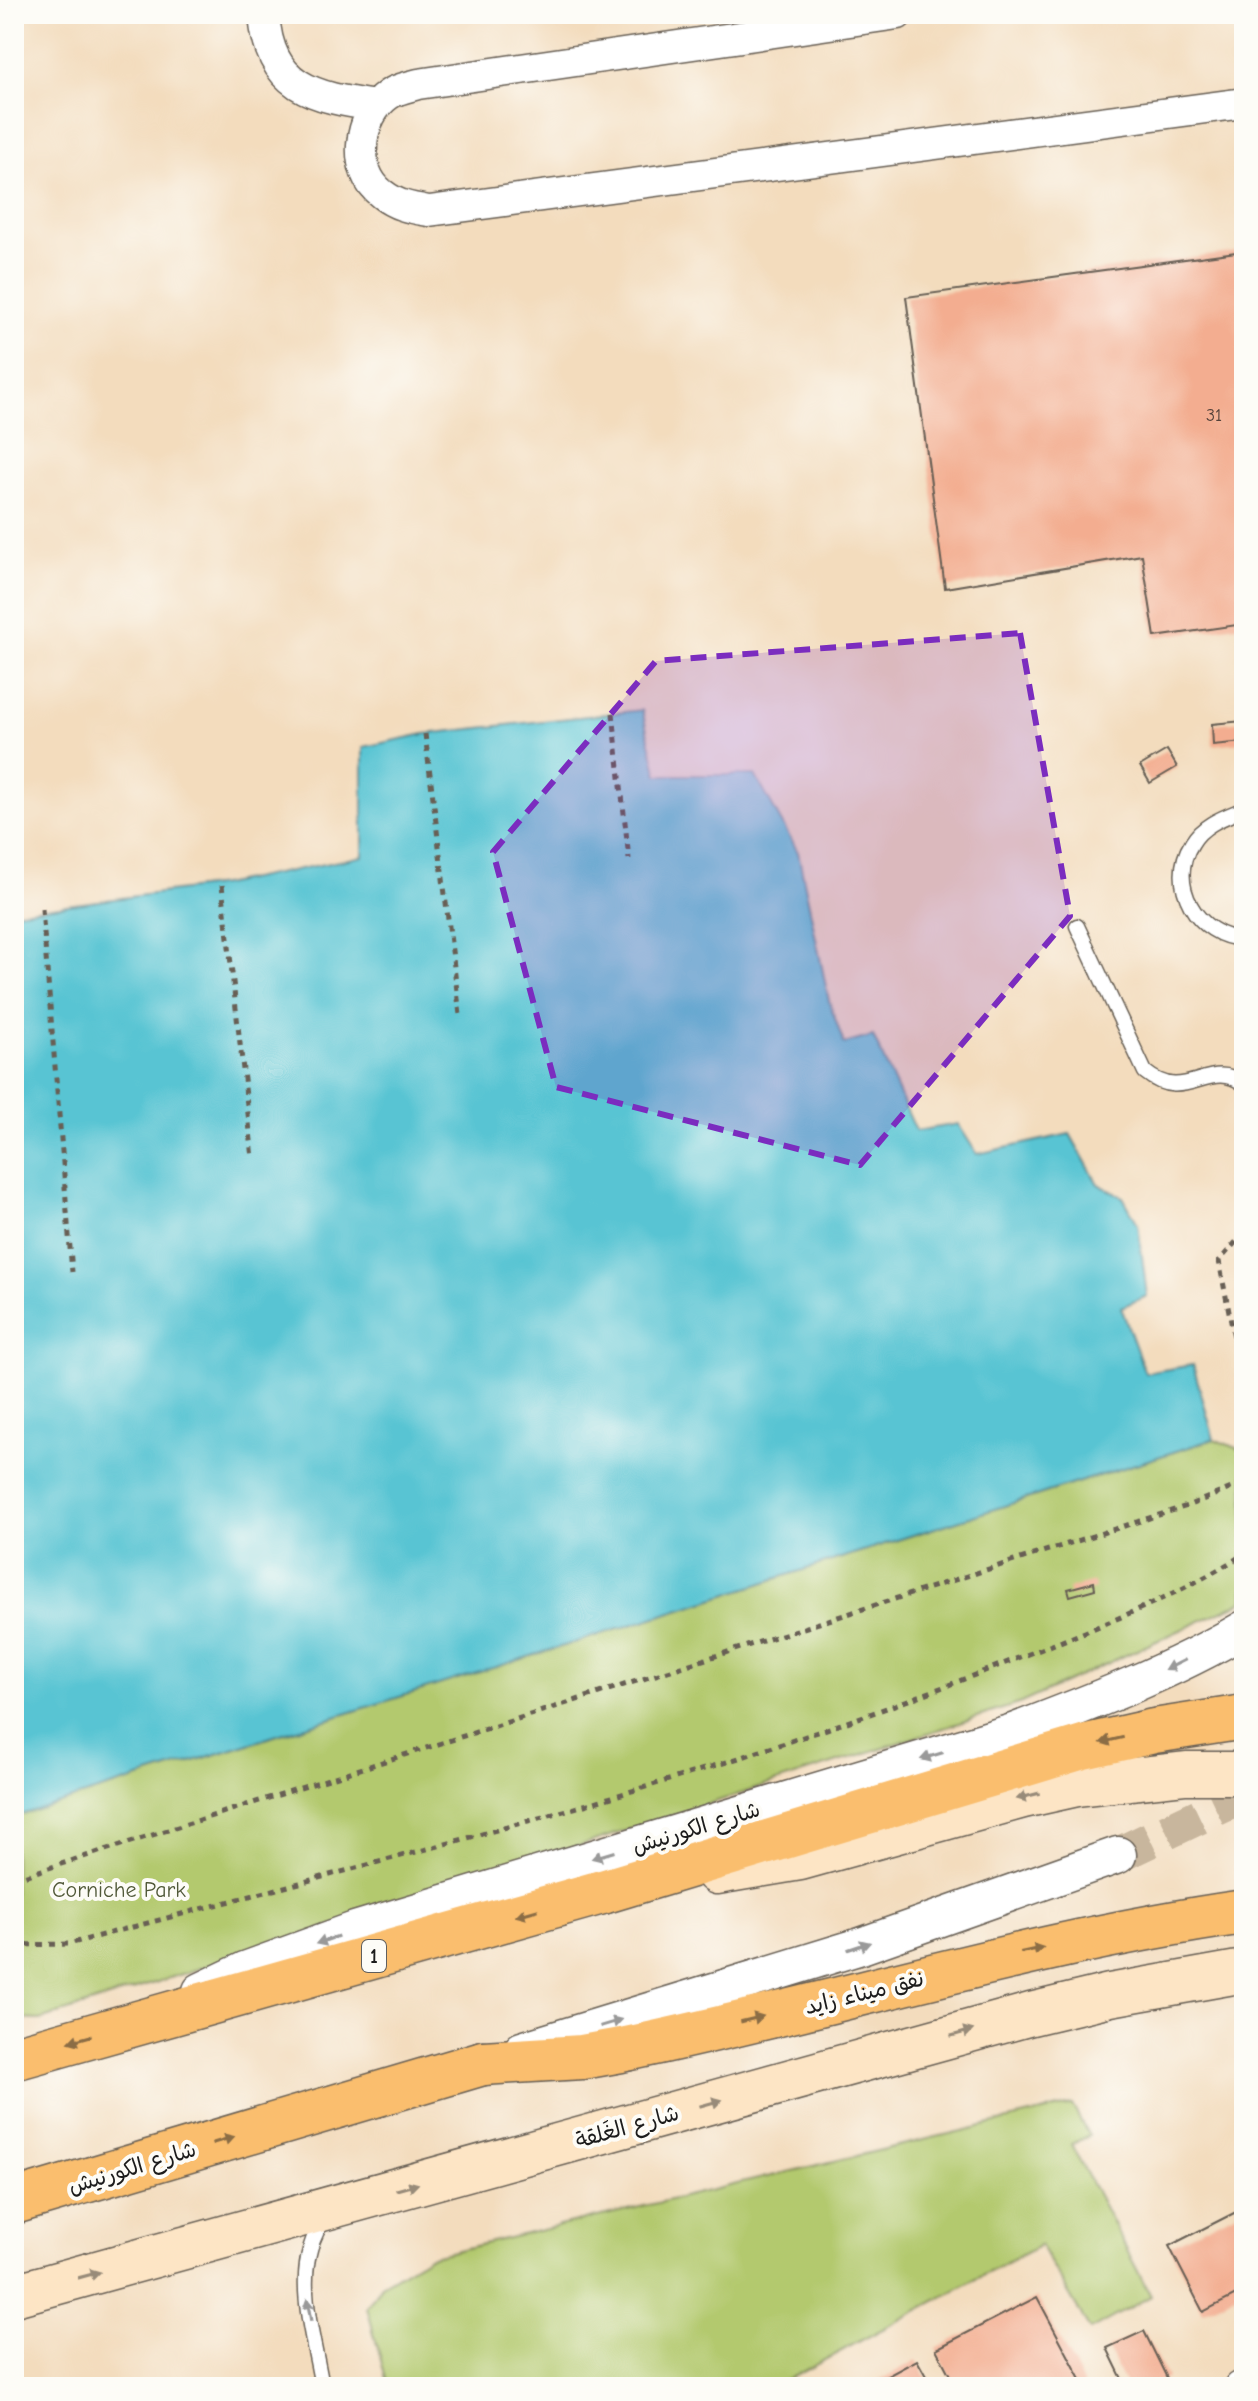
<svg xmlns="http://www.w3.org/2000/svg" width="1258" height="2401" font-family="'Comic Neue','Playpen Sans Arabic',sans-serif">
<rect width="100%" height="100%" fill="#fdfcf7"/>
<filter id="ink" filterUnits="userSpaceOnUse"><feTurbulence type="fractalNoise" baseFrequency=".0125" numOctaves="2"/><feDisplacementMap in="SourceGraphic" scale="16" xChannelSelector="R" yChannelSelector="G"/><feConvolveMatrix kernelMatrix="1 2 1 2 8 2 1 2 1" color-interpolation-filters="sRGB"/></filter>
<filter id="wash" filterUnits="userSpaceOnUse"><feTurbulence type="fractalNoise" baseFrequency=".006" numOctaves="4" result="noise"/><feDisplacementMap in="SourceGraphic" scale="32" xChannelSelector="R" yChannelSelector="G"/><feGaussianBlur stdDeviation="1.8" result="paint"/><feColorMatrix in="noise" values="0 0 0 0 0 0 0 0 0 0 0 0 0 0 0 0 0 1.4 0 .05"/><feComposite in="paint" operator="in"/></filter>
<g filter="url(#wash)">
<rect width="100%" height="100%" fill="#f3dcbd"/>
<path fill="#b3c96e" stroke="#687245" stroke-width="2" d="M1214,1439L1244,1451V1601L1021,1703L40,2020L14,2019V1817L618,1629Z
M1072,2105L1089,2136L1071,2144L1151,2296L1090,2330L1040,2245L774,2387H388L367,2307L381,2285L428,2257Z"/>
<path fill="#59c4d3" stroke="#3a7078" stroke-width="2" d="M642,710L658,775H755L798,852L829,1001L844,1044L873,1036L916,1131L958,1124L977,1154L1070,1134L1098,1184L1123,1197L1138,1224L1147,1296L1121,1307L1145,1373L1193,1365L1214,1439L618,1629L14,1817V912L222,885L363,856V747L425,734Z"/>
<g id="blocks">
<path fill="#f3ad90" d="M1244,251V624L1155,637L1142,555L945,588L906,297Z
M1243,721L1244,742L1213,745L1212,724Z
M1167,750L1177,767L1150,783L1140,766Z
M1094,1582L1095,1589L1070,1596L1068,1589Z
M1244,2208V2291L1203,2312L1169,2246Z
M1037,2297L1085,2387H956L936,2349Z
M1144,2331L1167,2378L1148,2387H1126L1107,2348Z
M917,2360L932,2387H867Z"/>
</g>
</g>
<g filter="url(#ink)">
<use href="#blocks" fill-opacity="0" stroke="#675f54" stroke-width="2"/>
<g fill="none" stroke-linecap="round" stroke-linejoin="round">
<path stroke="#c8b69d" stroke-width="36" stroke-dasharray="36 18" stroke-linecap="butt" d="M1118,1855L1244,1795"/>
<g stroke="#675f54" stroke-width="17">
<path id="service" d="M1244,809C1225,817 1203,824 1192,843C1166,883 1197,938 1244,939
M1077,926L1145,1072C1186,1106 1208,1057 1244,1084
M322,2387C313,2332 289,2267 325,2218"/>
</g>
<g stroke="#675f54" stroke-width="33">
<path id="minor" d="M264,14C269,88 313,97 376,106
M898,14L418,84C408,87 396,89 388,95C358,116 351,171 382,194C397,206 411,208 429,211L1244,103
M1240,2387L1244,2385"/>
</g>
<g stroke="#675f54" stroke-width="39">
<path id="tertiary" d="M201,1991L245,1970L355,1930L1013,1732C1092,1702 1171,1672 1244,1629
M522,2050L861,1946L1118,1855"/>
</g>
<g stroke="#675f54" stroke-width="45">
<path id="secondary" d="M717,1873L800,1859L1023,1797L1077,1785L1186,1773H1244
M14,2295L1031,2014L1110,1995L1244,1971"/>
</g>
<g stroke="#675f54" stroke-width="47">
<path id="trunk" d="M14,2058L602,1892
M14,2202L483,2063"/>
</g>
<g stroke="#675f54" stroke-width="47">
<path id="motorway" d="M602,1892L1083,1747L1154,1731L1244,1717
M483,2063L582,2057L621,2050C830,2007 1033,1942 1244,1912"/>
</g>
<path stroke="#675f54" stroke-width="5" stroke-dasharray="6 6" stroke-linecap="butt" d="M613,713L629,859
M425,734L460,1015
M222,885L253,1158
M42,909L72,1272
M1244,1233L1219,1261L1244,1388
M14,1879L1187,1506L1244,1483
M14,1945L69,1944C374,1862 683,1789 977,1674C1064,1640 1166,1604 1244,1554"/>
<use href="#service" stroke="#fff" stroke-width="14"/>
<use href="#minor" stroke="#fff" stroke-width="30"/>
<use href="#tertiary" stroke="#fff" stroke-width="36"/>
<use href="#secondary" stroke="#fde5c5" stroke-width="42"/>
<use href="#trunk" stroke="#fabe6e" stroke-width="44"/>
<use href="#motorway" stroke="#fabe6e" stroke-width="44"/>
</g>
<defs><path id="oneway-solid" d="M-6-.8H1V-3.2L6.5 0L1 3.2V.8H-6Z" transform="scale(2)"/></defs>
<g fill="#999">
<use href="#oneway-solid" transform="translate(1175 1665) rotate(153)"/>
<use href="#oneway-solid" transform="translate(932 1756) rotate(163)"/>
<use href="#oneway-solid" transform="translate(603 1855) rotate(163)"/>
<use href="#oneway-solid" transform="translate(327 1940) rotate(161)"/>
<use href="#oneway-solid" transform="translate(859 1946) rotate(-18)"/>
<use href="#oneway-solid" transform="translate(611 2023) rotate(-17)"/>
<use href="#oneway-solid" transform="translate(309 2310) rotate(-100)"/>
</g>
<g fill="#8b6d45">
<use href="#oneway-solid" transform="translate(1112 1740) rotate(167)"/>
<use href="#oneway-solid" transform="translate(527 1913) rotate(164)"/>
<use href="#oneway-solid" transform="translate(1032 1950) rotate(-12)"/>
<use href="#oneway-solid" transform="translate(752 2019) rotate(-14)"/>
<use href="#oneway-solid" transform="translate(80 2039) rotate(164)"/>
<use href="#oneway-solid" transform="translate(223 2140) rotate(-17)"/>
</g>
<g fill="#988b79">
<use href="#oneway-solid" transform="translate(1028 1796) rotate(166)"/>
<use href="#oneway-solid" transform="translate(962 2033) rotate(-16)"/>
<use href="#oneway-solid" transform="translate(711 2103) rotate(-16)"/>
<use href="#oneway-solid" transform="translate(407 2187) rotate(-16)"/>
<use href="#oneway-solid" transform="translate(89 2275) rotate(-15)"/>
</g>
</g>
<path fill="#7b2cbf" fill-opacity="0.2" stroke="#7b2cbf" stroke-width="6" stroke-dasharray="16 10" stroke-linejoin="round" d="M1020,633L1070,916L860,1165L556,1087L493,852L656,661Z"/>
<g text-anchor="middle" stroke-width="8" stroke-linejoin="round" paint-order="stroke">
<g font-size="18" fill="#524039">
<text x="1214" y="421">31</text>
</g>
<rect fill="#fdfcf7" stroke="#605f5e" stroke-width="2" x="362" y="1940" width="24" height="32" rx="6"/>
<g font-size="20" font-weight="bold" fill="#1c1c1c">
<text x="374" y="1963">1</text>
</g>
<g font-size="22" fill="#1c1c1c" stroke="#fdfcf7">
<text transform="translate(696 1827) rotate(-17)" y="8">شارع الكورنيش</text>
<text transform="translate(864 1992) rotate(-14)" y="8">نفق ميناء زايد</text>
<text transform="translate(627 2126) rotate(-16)" y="8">شارع الغَلقة</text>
<text transform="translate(132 2167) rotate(-17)" y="8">شارع الكورنيش</text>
</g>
<g font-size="22" fill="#515939" stroke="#fdfcf7">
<text x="119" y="1897">Corniche Park</text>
</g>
</g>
<rect width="1258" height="2401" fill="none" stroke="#fdfcf7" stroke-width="48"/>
</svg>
